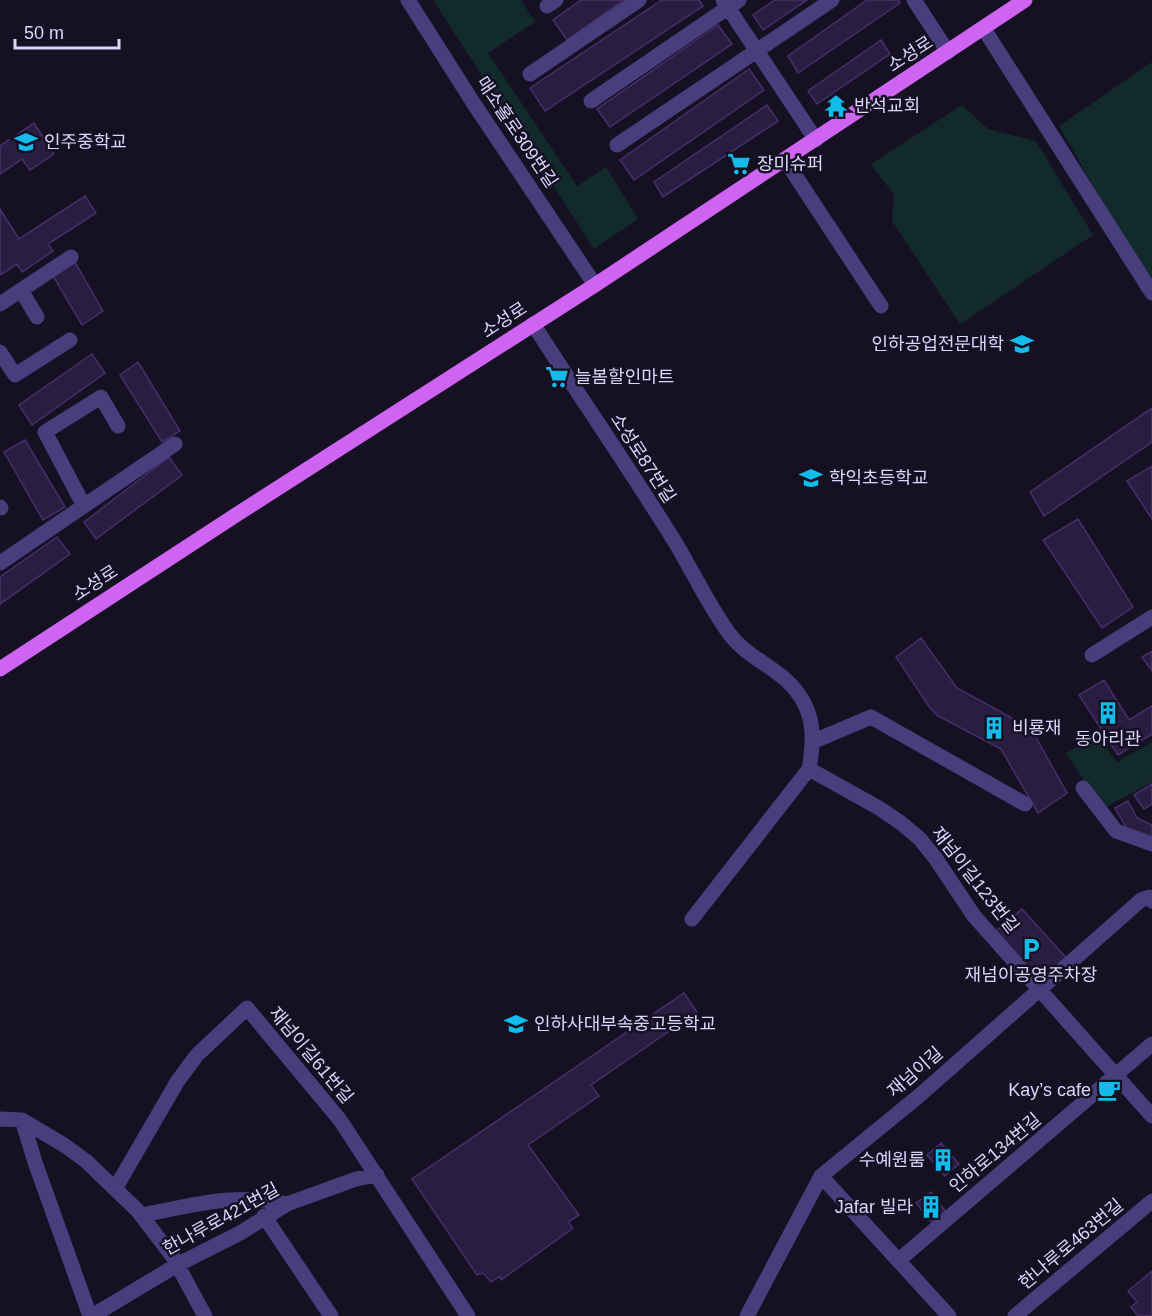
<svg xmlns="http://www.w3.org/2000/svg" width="1152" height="1316" font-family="Helvetica,'Noto Sans KR',sans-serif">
<rect width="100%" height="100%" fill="#151022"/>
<path fill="#132a2c" d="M433,0H521L535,22L488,53L577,186L606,167L638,219L594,249Z
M1152,62V289L1059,126Z
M962,105L988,129L1036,141L1093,235L960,324L892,221L894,195L871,164Z
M1097,736L1117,762L1152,742V782L1102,809L1066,753Z"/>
<path fill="#291d42" stroke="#44316c" stroke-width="1.5" d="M581,0H624L567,40L553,20Z
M662,0H699L703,6L545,111L530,88Z
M775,0H807L763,30L753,15Z
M867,0H899L900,3L798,73L788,56Z
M718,25L732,44L610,127L597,109Z
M881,40L890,54L817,104L808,91Z
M749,69L764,90L634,180L620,160Z
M767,105L778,121L663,197L654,182Z
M34,123L54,154L30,170L22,159L0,174V146Z
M85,196L96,213L48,244L53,251L22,272L17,264L0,275V209L19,239Z
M75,262L103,311L82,325L53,276Z
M92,354L105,373L32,425L19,405Z
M138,362L180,431L162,442L120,375Z
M1152,408V442L1044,516L1030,492Z
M25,440L65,507L43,520L4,452Z
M169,457L182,475L96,539L84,522Z
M1152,466V519L1127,481Z
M1078,519L1133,607L1102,628L1043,540Z
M57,537L70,554L0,604V577Z
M921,638L957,688L1019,722L1034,734L1067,793L1038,813L1001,749L938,716L930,708L896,657Z
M1152,651V671L1142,657Z
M1104,680L1129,720L1152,706V734L1118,755L1079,695Z
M1152,784V804L1144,809L1134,795Z
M1128,801L1137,818L1152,825V841L1127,829L1115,808Z
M1022,909L1070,962L1040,989L991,935Z
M684,993L697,1012L591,1085L599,1096L528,1145L579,1215L568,1222L573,1228L501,1280L500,1276L491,1282L483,1273L477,1275L412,1179Z
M941,1143L959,1164L945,1176L927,1155Z
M931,1192L946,1212L932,1223L916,1203Z
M1152,1271V1316H1138L1131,1307L1137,1302L1128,1291Z"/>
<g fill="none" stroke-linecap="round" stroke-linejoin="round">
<path stroke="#483e7e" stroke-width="15" d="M408,0L474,104L595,285
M723,0L816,140
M914,0L948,52
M547,6L556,0
M984,29L1152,293
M530,74L639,0
M591,101L739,0
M617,145L832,0
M785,160L881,306
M21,290L37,317
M0,304L71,257
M533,324C580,397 629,468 675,542C693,572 708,604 728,632C750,663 785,667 804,703C815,723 813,747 809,769L692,919
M0,352L15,375L70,340
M84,506L45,432L101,397L118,426
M0,507L1,508
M0,563L175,444
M1092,655L1152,617
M812,742L871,717L1025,804L871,717
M809,769L879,808L901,823L920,839L936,859L974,916L1152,1116
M1083,788L1116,831L1152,844
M0,1119L22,1120L64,1145L86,1161L137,1210L173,1257L205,1316
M22,1120L36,1165L90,1316
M821,1176L949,1316
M115,1189L177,1082L197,1055L247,1008L340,1120L468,1316
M142,1215C190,1206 238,1192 287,1204
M264,1216L331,1316
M899,1260L1152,1044
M92,1316L177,1265L240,1233L287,1204L356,1179L377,1175
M747,1316L821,1176L920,1095L1141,900L1149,897L1152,901
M1015,1316L1152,1201"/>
<path stroke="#cf64f3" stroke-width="15" d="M0,669L239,513L595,285L1025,0"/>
</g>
<defs>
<g id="temple-bare" transform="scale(1.8)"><path d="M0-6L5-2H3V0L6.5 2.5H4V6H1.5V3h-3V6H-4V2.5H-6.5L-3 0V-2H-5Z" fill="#12bbea" stroke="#151022" stroke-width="2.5" paint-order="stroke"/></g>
<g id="school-bare" transform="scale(1.8)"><path d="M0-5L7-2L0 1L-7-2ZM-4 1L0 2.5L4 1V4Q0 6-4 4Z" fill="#12bbea" stroke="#151022" stroke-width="2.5" paint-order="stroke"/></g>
<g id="supermarket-bare" transform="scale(1.8)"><path d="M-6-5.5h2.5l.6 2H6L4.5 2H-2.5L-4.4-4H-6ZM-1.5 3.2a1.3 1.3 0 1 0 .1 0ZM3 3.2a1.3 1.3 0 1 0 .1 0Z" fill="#12bbea" stroke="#151022" stroke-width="2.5" paint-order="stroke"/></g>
<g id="university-bare" transform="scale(1.8)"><path d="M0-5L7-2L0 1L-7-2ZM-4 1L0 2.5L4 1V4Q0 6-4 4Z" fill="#12bbea" stroke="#151022" stroke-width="2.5" paint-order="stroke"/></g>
<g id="building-bare" transform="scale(1.8)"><path d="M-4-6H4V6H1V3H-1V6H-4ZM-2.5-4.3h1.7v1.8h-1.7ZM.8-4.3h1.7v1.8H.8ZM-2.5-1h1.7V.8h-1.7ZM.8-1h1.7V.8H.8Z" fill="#12bbea" stroke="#151022" stroke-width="2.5" paint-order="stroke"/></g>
<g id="parking-bare" transform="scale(1.8)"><path d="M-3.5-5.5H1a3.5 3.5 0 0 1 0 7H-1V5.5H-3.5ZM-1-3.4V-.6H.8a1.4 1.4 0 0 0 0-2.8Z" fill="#12bbea" stroke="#151022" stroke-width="2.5" paint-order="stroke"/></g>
<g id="cafe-bare" transform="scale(1.8)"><path d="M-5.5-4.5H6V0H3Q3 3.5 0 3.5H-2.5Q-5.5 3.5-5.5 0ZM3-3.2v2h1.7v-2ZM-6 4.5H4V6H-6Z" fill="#12bbea" stroke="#151022" stroke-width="2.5" paint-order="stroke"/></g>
</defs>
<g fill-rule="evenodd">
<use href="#temple-bare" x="836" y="106"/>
<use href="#school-bare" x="26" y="142"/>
<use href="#supermarket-bare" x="739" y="164"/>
<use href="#university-bare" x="1022" y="344"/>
<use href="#supermarket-bare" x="557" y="377"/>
<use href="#school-bare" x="811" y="478"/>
<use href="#building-bare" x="1108" y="713"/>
<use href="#building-bare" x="994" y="728"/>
<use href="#parking-bare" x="1031" y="949"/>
<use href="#school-bare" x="516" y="1024"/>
<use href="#cafe-bare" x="1109" y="1090"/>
<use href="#building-bare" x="943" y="1160"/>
<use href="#building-bare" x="931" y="1207"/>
</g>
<g text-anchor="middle" stroke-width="5" stroke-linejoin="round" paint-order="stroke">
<g font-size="18" fill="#ddd4fc" stroke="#151022">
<text transform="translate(910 54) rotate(-33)" y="6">소성로</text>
<text transform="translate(517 132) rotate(56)" y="6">매소홀로309번길</text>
<text transform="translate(504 320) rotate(-33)" y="6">소성로</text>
<text transform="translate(643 458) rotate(57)" y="6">소성로87번길</text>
<text transform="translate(95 583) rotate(-33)" y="6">소성로</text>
<text transform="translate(975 880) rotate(52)" y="6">재넘이길123번길</text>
<text transform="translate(311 1055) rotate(50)" y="6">재넘이길61번길</text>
<text transform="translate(915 1072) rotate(-41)" y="6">재넘이길</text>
<text transform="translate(995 1153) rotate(-40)" y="6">인하로134번길</text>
<text transform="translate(221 1219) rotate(-29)" y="6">한나루로421번길</text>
<text transform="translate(1071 1244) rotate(-40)" y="6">한나루로463번길</text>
</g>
<g font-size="18" fill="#ddd4fc" stroke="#151022" text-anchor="start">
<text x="854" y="112">반석교회</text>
<text x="44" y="148">인주중학교</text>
<text x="757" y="170">장미슈퍼</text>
<text x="1004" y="350" text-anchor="end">인하공업전문대학</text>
<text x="575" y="383">늘봄할인마트</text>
<text x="829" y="484">학익초등학교</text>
<text x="1012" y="734">비룡재</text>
<text x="1108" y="745" text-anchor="middle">동아리관</text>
<text x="1031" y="981" text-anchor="middle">재넘이공영주차장</text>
<text x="534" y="1030">인하사대부속중고등학교</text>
<text x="1091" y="1096" text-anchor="end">Kay’s cafe</text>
<text x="925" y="1166" text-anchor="end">수예원룸</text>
<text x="913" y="1213" text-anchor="end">Jafar 빌라</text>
</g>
</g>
<path d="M15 39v9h104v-9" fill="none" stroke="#ddd4fc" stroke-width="3"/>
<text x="24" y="39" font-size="18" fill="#ddd4fc" stroke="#151022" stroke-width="4.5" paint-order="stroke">50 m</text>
</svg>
